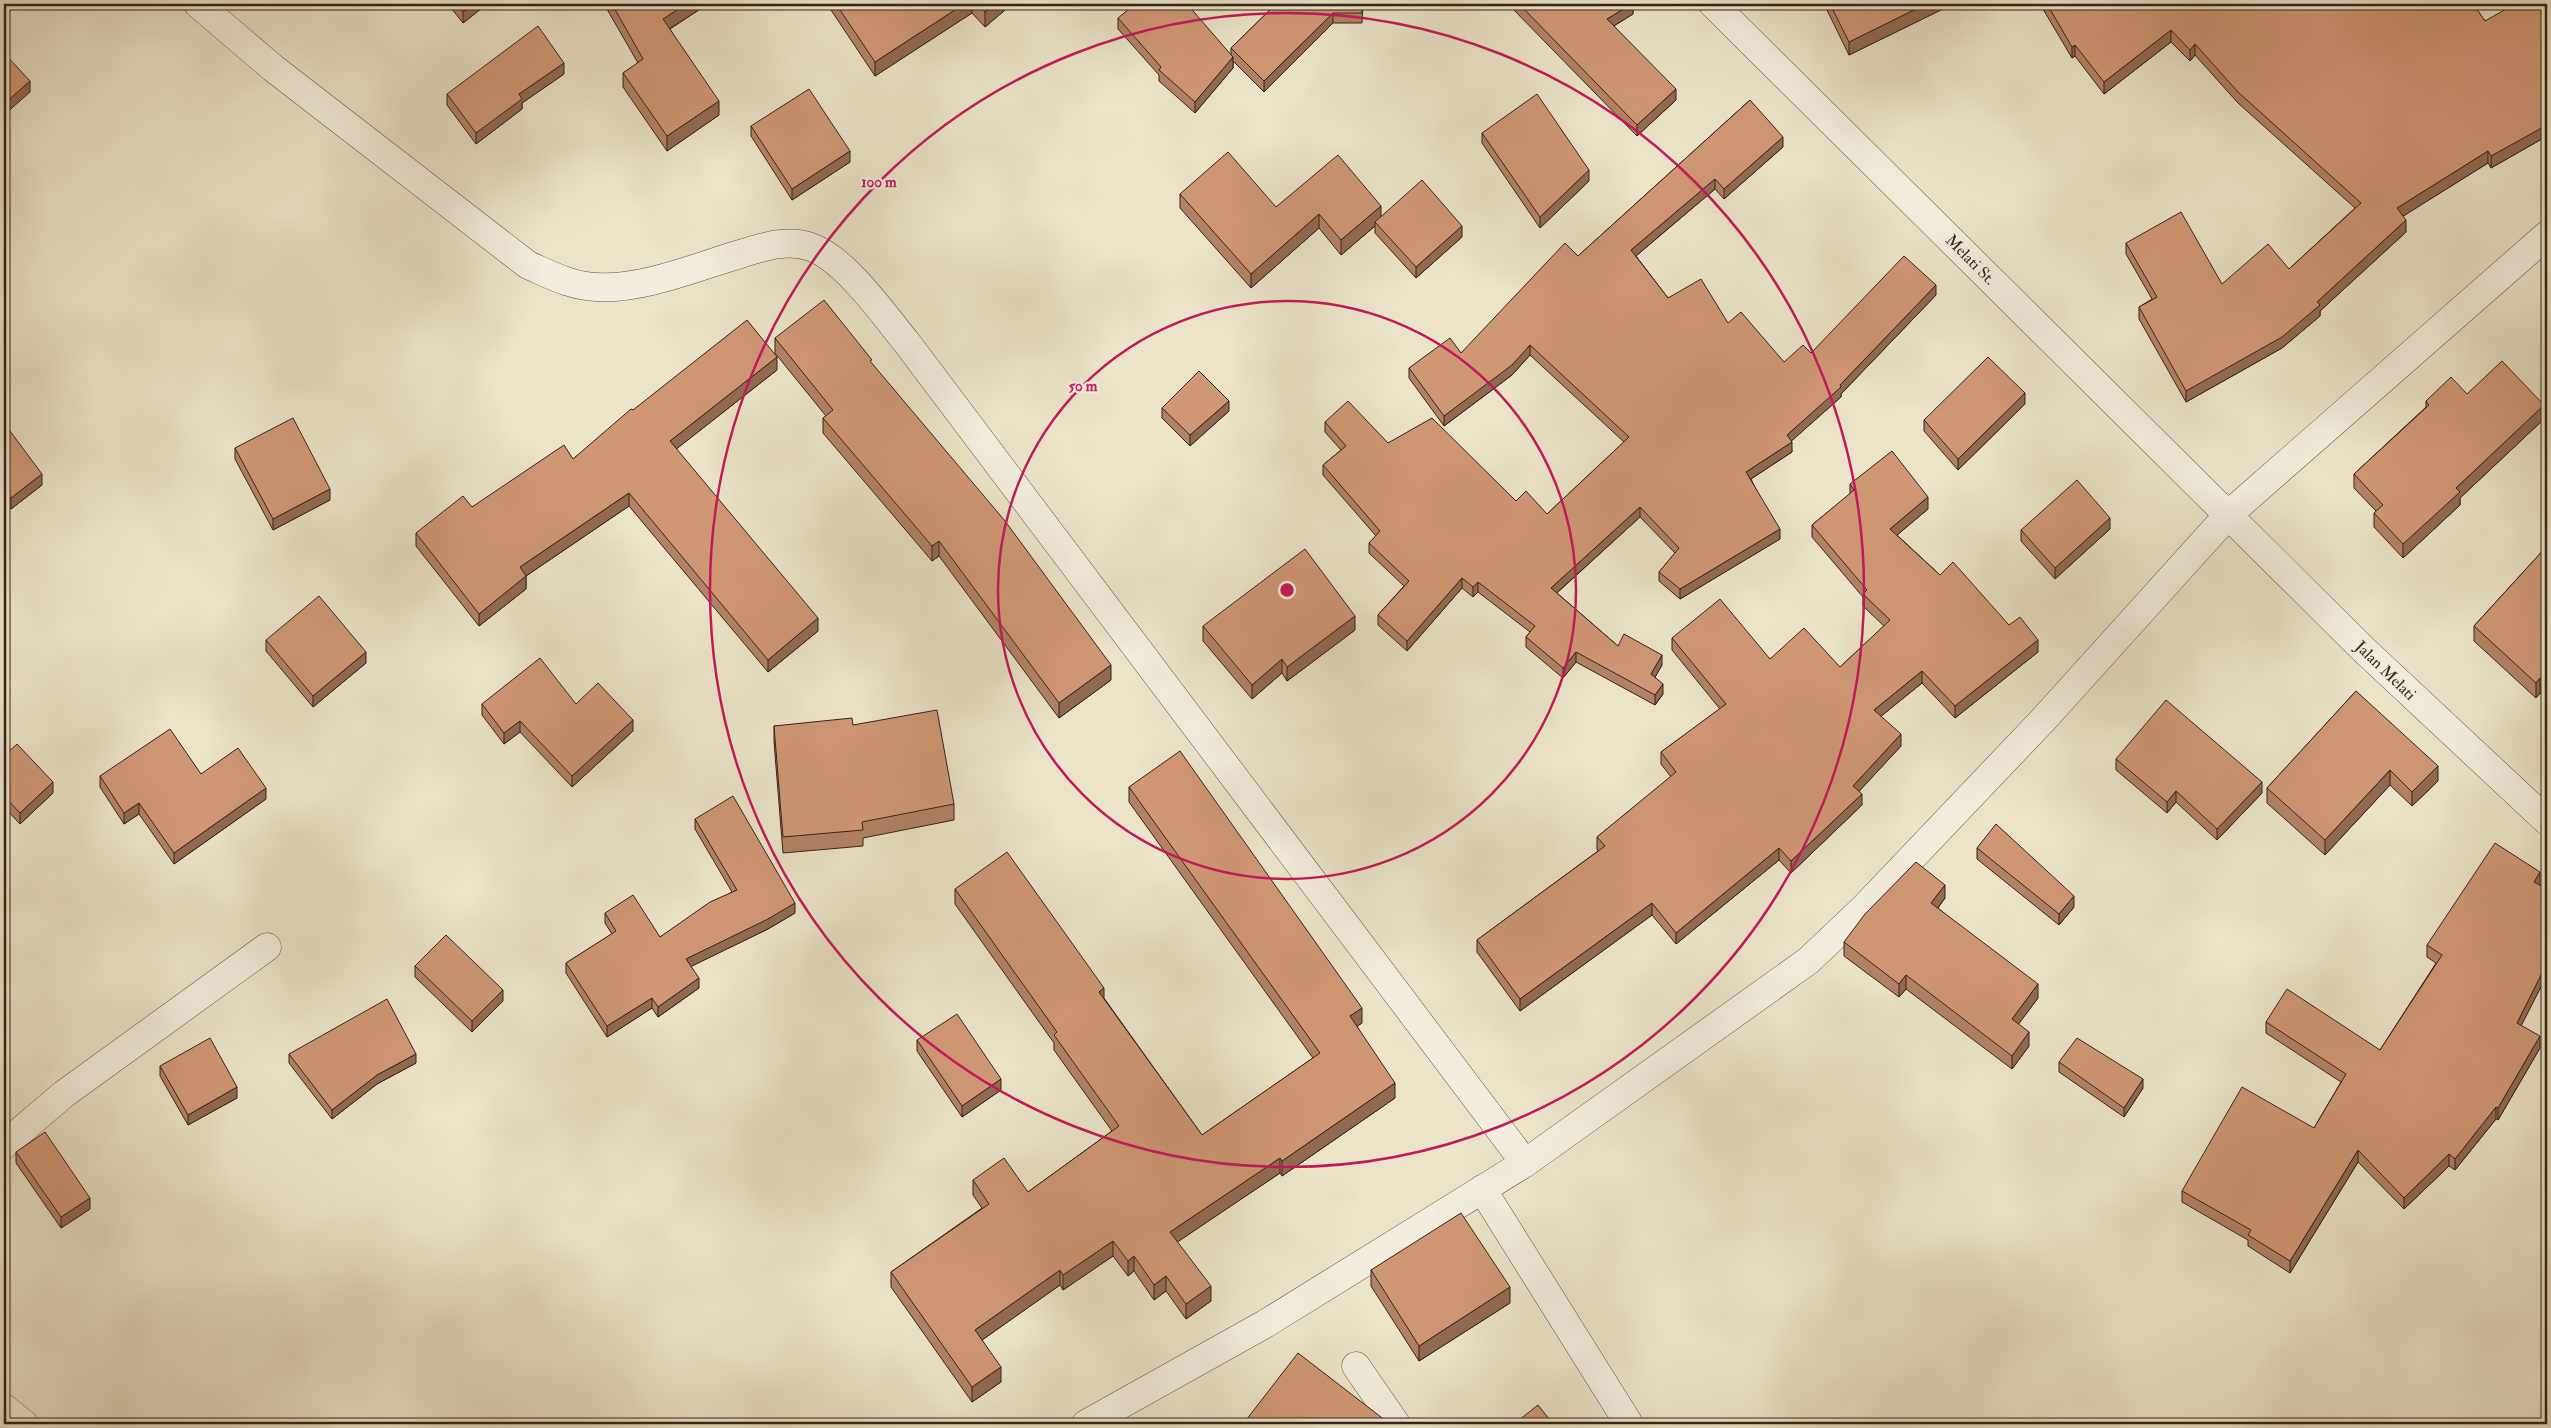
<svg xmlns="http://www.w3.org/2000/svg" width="2551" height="1428" font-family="'IM FELL Double Pica',serif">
<rect width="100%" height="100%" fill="#ebe4c9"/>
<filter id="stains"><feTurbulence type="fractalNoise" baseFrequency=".004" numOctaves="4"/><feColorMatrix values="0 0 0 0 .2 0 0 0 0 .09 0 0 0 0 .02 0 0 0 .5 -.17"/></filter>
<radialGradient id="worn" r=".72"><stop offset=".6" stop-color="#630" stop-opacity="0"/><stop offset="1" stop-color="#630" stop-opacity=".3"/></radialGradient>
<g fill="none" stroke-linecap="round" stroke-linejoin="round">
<g stroke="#625345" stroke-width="29">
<path id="minor" d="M198,4L273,68L528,265C551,275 571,286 596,287C641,290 694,268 737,255C760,248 787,238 811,247C845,259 884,315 907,343L1525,1163
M1713,4L2363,649L2547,821
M4,1145L64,1094L267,947
M1482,1189L1629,1424
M1356,1366L1396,1424
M4,1408L24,1424
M1086,1424L1265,1324L1525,1163L1808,961L1864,908L2043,720L2229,514L2547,235"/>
</g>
<use href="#minor" stroke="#f2eddc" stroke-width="28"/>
</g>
<path fill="#b38265" stroke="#342319" d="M448,4H487L463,23Z
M604,4H708L670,29L719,115L667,151L623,87V73L638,63Z
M827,4H1012L985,27L972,13L875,76Z
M1276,4H1363L1362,23H1333L1264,92L1233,61V68L1195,113L1159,81V75L1118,29V18L1231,55V48Z
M1508,4H1633V14L1614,26L1676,100L1637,136Z
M1824,4H1947V7L1849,55Z
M2040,4H2473L2485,21L2547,4V136L2491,168L2488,163L2403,216L2406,232L2320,311V316L2282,348L2186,402L2139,319V307L2152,299L2126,254V243L2222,284L2289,269L2355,208L2238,103L2195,55L2190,61L2171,42L2104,94L2075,56L2072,58Z
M564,74L522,103V109L476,144L447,105V94Z
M1750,100L1783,147L1724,199L1715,189L1636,256L1668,298L1728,323L1784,362L1811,353L1936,295L1841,394V397L1791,441L1792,452L1751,479L1780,539L1680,599L1659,581V572L1675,553L1640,517L1557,593L1618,646L1662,665L1655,677L1663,694L1655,705L1576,662L1563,678L1526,647V637L1530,632L1478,592L1473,597L1462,588L1407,651L1378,625V615L1404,586L1369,553V543L1376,536L1323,475V465L1341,450L1325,432V422L1388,443L1516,501L1547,514L1624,442L1530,355L1512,375L1444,426L1409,378V368L1461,353L1578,256Z
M751,126L850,162L792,200L751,136Z
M1482,133L1589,181L1540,228L1482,143Z
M1180,194L1276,207L1381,216L1462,237L1416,278L1375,233V226L1341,255L1319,228L1251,288L1180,208Z
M775,338L872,364L1111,680L1059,718L939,556L932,561L823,433V418L826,416L775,353Z
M777,370L676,449L818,631L768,672L629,506L526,576V589L479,626L416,546V533L472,507L573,459L633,410Z
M2467,394L2544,419L2460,498V505L2403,558L2374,527V513L2376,511L2354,488V474L2426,407V401Z
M2025,404L1958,470L1924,431V420Z
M1162,408L1229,411L1190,446L1162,418Z
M4,423L42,485L11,509L4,500Z
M235,448L330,500L273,530L235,459Z
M1850,484L1928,509L1897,535L1940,575L2009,625L2038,652L1955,718L1922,683L1881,716L1901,746L1859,791L1862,805L1791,873L1779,860L1676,944L1652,915L1520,1011L1477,952V940L1598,851L1597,849V837L1671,777L1661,764V752L1720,709L1672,650V638L1770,659L1840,667L1884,626L1863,606V597L1812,537V525L1850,494Z
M2110,529L2055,579L2021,541V530Z
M2547,546V700L2540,693L2536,698L2474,641V626Z
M1203,626L1355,630L1287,681L1282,673L1252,699L1203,641Z
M266,640L366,663L313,707L266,651Z
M2356,691L2438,781L2412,806L2390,785L2325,855L2267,803V788Z
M482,704H576L633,731L572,787L520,732L504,744L482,715Z
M853,725L954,804V820L863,838V846L783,853L774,742V726Z
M4,756L53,793L20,824L4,807Z
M2116,759L2262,793L2217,840L2176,802L2167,813L2116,770Z
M201,774L266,799L174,864L139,814L124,824L100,787V776Z
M1129,787L1362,1023L1357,1026L1395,1098L1282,1176L1280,1173L1177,1242L1211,1301L1186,1319L1166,1291L1154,1300L1134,1271L1128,1276L1113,1256L1063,1290L1060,1285L982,1340L1001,1382L972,1402L891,1287V1272L982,1208L973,1195V1180L1028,1192L1112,1131L1054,1050V1043L955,904V889L1104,998L1202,1135L1313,1058L1129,802Z
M695,819L795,913L768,929L691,966L699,988L658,1017L652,1008L607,1037L566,973V963L612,934L605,923V913L660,937L732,892L695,829Z
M1977,848L2074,907L2059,925L1977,859Z
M2540,884L2547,975L2521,1025L2540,1048L2498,1120L2496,1119L2455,1170L2449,1166L2404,1209L2358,1162L2290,1273L2248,1246V1240L2182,1202V1191L2314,1128L2341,1082L2266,1033V1022L2380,1050L2436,963L2427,957V945Z
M1945,898L1938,908L2038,998L2018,1024L2029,1046L2012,1069L1906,989L1899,997L1844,956V942Z
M415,966L503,1001L472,1032L415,977Z
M917,1040L1001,1090L962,1117L917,1051Z
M289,1054L416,1063L377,1084L332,1119L289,1063Z
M2059,1062L2143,1088L2124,1117L2059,1072Z
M160,1066L237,1098L188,1125L160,1076Z
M16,1152L90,1209L61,1228L16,1163Z
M1371,1270L1510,1303L1419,1361L1371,1286Z"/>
<path fill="#926a52" stroke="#342319" d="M473,4H487L463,23V12Z
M686,4H708L663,33V19Z
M964,4H972V13L875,76V62Z
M995,4H1012L985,27V12Z
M1632,4H1633V14L1607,30V19Z
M1926,4H1947V7L1849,55V42Z
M1333,13V23L1264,92V81Z
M2171,30V42L2104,94V82Z
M2195,44V55L2190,61V50Z
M2075,45V56L2072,58V47Z
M1233,57V68L1195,113V102Z
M564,63V74L522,103V109L476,144V133L519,94Z
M30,81V92L4,115V104Z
M1676,89V100L1637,136V125Z
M719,101V115L667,151V136Z
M2547,113V136L2491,168V156Z
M1783,137V147L1724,199V189Z
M850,151V162L792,200V189Z
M2488,151V163L2397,220V208Z
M1589,170V181L1540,228V217Z
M1715,179V189L1631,260V250Z
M1381,206V220L1375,222V226L1341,255V240Z
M1319,214V228L1251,288V274Z
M2406,220V232L2320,311V316L2282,348L2186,402V391L2317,302Z
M1462,226V237L1416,278V267Z
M1936,285V295L1841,394V397L1787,445V435L1840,385Z
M1530,345V355L1512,375L1444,426V416Z
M777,357V370L670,454V441Z
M2025,393V404L1958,470V459Z
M1229,401V411L1190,446V435Z
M2544,405V419L2460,498V505L2403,558V544L2456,488Z
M1792,442V452L1746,482V472Z
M42,474V485L11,509V498Z
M330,489V500L273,530V519Z
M629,493V506L520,580V567Z
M1928,497V509L1890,541V529Z
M1640,507V517L1551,598V588Z
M2110,518V529L2055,579V568Z
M1780,529V539L1680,599V589Z
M939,541V556L932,561V546Z
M526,576V589L479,626V614Z
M1462,578V588L1407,651V641Z
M1478,582V592L1473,597V587Z
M1355,616V630L1287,681V667Z
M818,618V631L768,672V660Z
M2038,640V652L1955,718V706Z
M366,652V663L313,707V696Z
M1576,652V662L1563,678V668Z
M1662,655V665L1651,684V674Z
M1282,659V673L1252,699V685Z
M1111,665V680L1059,718V703Z
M1922,671V683L1874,722V710Z
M2540,678V693L2536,698V683Z
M1663,684V694L1655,705V695Z
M633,720V731L572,787V776Z
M520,721V732L504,744V733Z
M1901,734V746L1853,798V786Z
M2438,766V781L2412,806V792Z
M2390,770V785L2325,855V840Z
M53,782V793L20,824V813Z
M2262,782V793L2217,840V829Z
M266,788V799L174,864V853Z
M2176,791V802L2167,813V802Z
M1862,794V805L1791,873V861Z
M139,803V814L124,824V813Z
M1779,848V860L1676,944V933Z
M2540,872V884L2534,894V882Z
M1945,885V898L1931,917V903Z
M2074,896V907L2059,925V914Z
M795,903V913L768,929L686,969V959Z
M1652,903V915L1520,1011V999Z
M2547,963V975L2517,1034V1023Z
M1906,975V989L1899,997V984Z
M699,978V988L658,1017V1007Z
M2038,984V998L2012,1033V1019Z
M1104,988V1003L1099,992Z
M503,990V1001L472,1032V1021Z
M652,998V1008L607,1037V1026Z
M1362,1008V1023L1350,1031V1016Z
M2029,1032V1046L2012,1069V1056Z
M2540,1036V1048L2498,1120V1108Z
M416,1054V1063L377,1084L332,1119V1110L377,1075Z
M1001,1079V1090L962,1117V1106Z
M2143,1079V1088L2124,1117V1108Z
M1395,1083V1098L1282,1176V1161Z
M237,1087V1098L188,1125V1115Z
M2496,1107V1119L2455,1170V1159Z
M2358,1150V1162L2290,1273V1261Z
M2449,1154V1166L2404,1209V1198Z
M1280,1158V1173L1170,1247V1232Z
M90,1198V1209L61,1228V1217Z
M1113,1241V1256L1063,1290V1275Z
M1134,1256V1271L1128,1276V1261Z
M1060,1270V1285L975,1345V1330Z
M1166,1276V1291L1154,1300V1285Z
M1211,1286V1301L1186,1319V1304Z
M1510,1287V1303L1419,1361V1346Z
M1001,1367V1382L972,1402V1387Z"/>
<path fill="#d09775" stroke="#342319" d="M456,4H473L463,12Z
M612,4H686L663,19L719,101L667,136L623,73L643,59Z
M836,4H964L875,62Z
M977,4H995L985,12Z
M1135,4H1187L1233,57L1195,102L1159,70L1161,67L1118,18Z
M1276,4H1362V13H1333L1264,81L1231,48Z
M1519,4H1632L1607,19L1676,89L1637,125Z
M1830,4H1926L1849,42Z
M2047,4H2473L2485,21L2515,4H2547V113L2545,115L2547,118V125L2491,156L2488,151L2397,208L2406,220L2317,302L2320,305L2282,337L2186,391L2139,307L2157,297L2126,243L2181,212L2222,284L2268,244L2289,269L2361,203L2238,92L2195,44L2190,50L2171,30L2104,82L2075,45L2072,47Z
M538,26L564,63L519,94L522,99L476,133L447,94Z
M4,53L30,81L4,104Z
M809,89L850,151L792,189L751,126Z
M1537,94L1589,170L1540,217L1482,133Z
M1750,100L1783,137L1724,189L1715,179L1631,250L1668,298L1701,279L1728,323L1741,312L1784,362L1803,345L1811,353L1904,256L1936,285L1840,385L1841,387L1787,435L1792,442L1746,472L1780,529L1680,589L1659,572L1679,548L1640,507L1551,588L1618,646L1624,634L1662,655L1651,674L1663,684L1655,695L1576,652L1563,668L1526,637L1535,626L1478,582L1473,587L1462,578L1407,641L1378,615L1409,581L1369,543L1380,531L1323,465L1346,446L1325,422L1348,401L1388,443L1432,418L1516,501L1526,491L1547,514L1629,437L1530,345L1512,365L1444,416L1409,368L1450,338L1461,353L1565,243L1578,256Z
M1228,152L1276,207L1338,155L1381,206L1341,240L1319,214L1251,274L1180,194Z
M1422,180L1462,226L1416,267L1375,222Z
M824,300L872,360L870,361L1005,521L1111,665L1059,703L939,541L932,546L823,418L833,410L775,338Z
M747,320L777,357L670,441L818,618L768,660L629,493L520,567L526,576L479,614L416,533L463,496L472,507L564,445L573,459L631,409L633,410Z
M1988,357L2025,393L1958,459L1924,420Z
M2502,361L2544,405L2456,488L2460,492L2403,544L2374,513L2383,505L2354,474L2429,405L2426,401L2451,377L2467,394Z
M1199,371L1229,401L1190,435L1162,408Z
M293,418L330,489L273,519L235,448Z
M4,423L42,474L11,498L4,489Z
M1892,451L1928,497L1890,529L1940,575L1953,562L2009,625L2020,617L2038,640L1955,706L1922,671L1874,710L1901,734L1853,786L1862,794L1791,861L1779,848L1676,933L1652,903L1520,999L1477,940L1605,846L1597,837L1676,772L1661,752L1726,704L1672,638L1720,599L1770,659L1804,628L1840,667L1890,620L1863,594L1867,590L1812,525L1854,490L1850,484Z
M2077,480L2110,518L2055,568L2021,530Z
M2547,546V685L2540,678L2536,683L2474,626Z
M1305,549L1355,616L1287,667L1282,659L1252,685L1203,626Z
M319,596L366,652L313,696L266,640Z
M540,658L576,704L598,683L633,720L572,776L520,721L504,733L482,704Z
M2356,691L2438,766L2412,792L2390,770L2325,840L2267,788Z
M2166,700L2262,782L2217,829L2176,791L2167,802L2116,759Z
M937,710L954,804L862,822L863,830L783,837L774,726L852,718L853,725Z
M170,729L201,774L238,748L266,788L174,853L139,803L124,813L100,776Z
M17,744L53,782L20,813L4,796V756Z
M1180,751L1362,1008L1350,1016L1395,1083L1282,1161L1280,1158L1170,1232L1211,1286L1186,1304L1166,1276L1154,1285L1134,1256L1128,1261L1113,1241L1063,1275L1060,1270L975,1330L1001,1367L972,1387L891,1272L989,1204L973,1180L1004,1158L1028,1192L1119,1126L1054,1035L1057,1032L955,889L1007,852L1104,988L1099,992L1202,1135L1320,1053L1129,787Z
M733,796L795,903L768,919L686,959L699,978L658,1007L652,998L607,1026L566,963L616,931L605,913L633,895L660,937L710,902L737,890L695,819Z
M1996,824L2074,896L2059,914L1977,848Z
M2495,843L2540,872L2534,882L2547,889V963L2517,1023L2540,1036L2498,1108L2496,1107L2455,1159L2449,1154L2404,1198L2358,1150L2290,1261L2248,1235L2251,1230L2182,1191L2242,1087L2314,1128L2346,1074L2266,1022L2287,989L2380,1050L2442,955L2427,945Z
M1916,862L1945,885L1931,903L2038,984L2012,1019L2029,1032L2012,1056L1906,975L1899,984L1844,942L1865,914Z
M446,935L503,990L472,1021L415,966Z
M387,999L416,1054L377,1075L332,1110L289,1054Z
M957,1014L1001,1079L962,1106L917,1040Z
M210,1038L237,1087L188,1115L160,1066Z
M2077,1038L2143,1079L2124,1108L2059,1062Z
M45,1132L90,1198L61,1217L16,1152Z
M1461,1213L1510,1287L1419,1346L1371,1270Z
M1298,1353L1390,1424H1243Z
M1538,1405L1553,1424H1514Z"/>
<g fill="none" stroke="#c2185b" stroke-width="2.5">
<circle cx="1287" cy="590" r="289"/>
<circle cx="1287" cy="590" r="577"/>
</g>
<g text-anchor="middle" stroke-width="4.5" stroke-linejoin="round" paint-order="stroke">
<g font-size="16" fill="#342319" stroke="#f2eddc">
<text transform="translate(1971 259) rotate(45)" y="6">Melati St.</text>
<text transform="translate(2386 670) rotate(44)" y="6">Jalan Melati</text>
</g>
</g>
<circle cx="1287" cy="590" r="8" fill="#c2185b" stroke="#f2eddc" stroke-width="2.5"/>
<g font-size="15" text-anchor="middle" font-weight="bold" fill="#c2185b" stroke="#f2eddc" stroke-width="4.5" stroke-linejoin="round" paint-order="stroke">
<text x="879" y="187">100 m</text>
<text x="1083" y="391">50 m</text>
</g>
<rect width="2551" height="1428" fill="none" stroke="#ebe4c9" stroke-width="20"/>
<rect x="5" y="5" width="2541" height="1418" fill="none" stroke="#342319" stroke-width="2.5"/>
<rect x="10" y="10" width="2531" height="1408" fill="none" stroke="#342319"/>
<rect width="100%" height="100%" filter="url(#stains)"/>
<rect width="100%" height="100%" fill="url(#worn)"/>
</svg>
